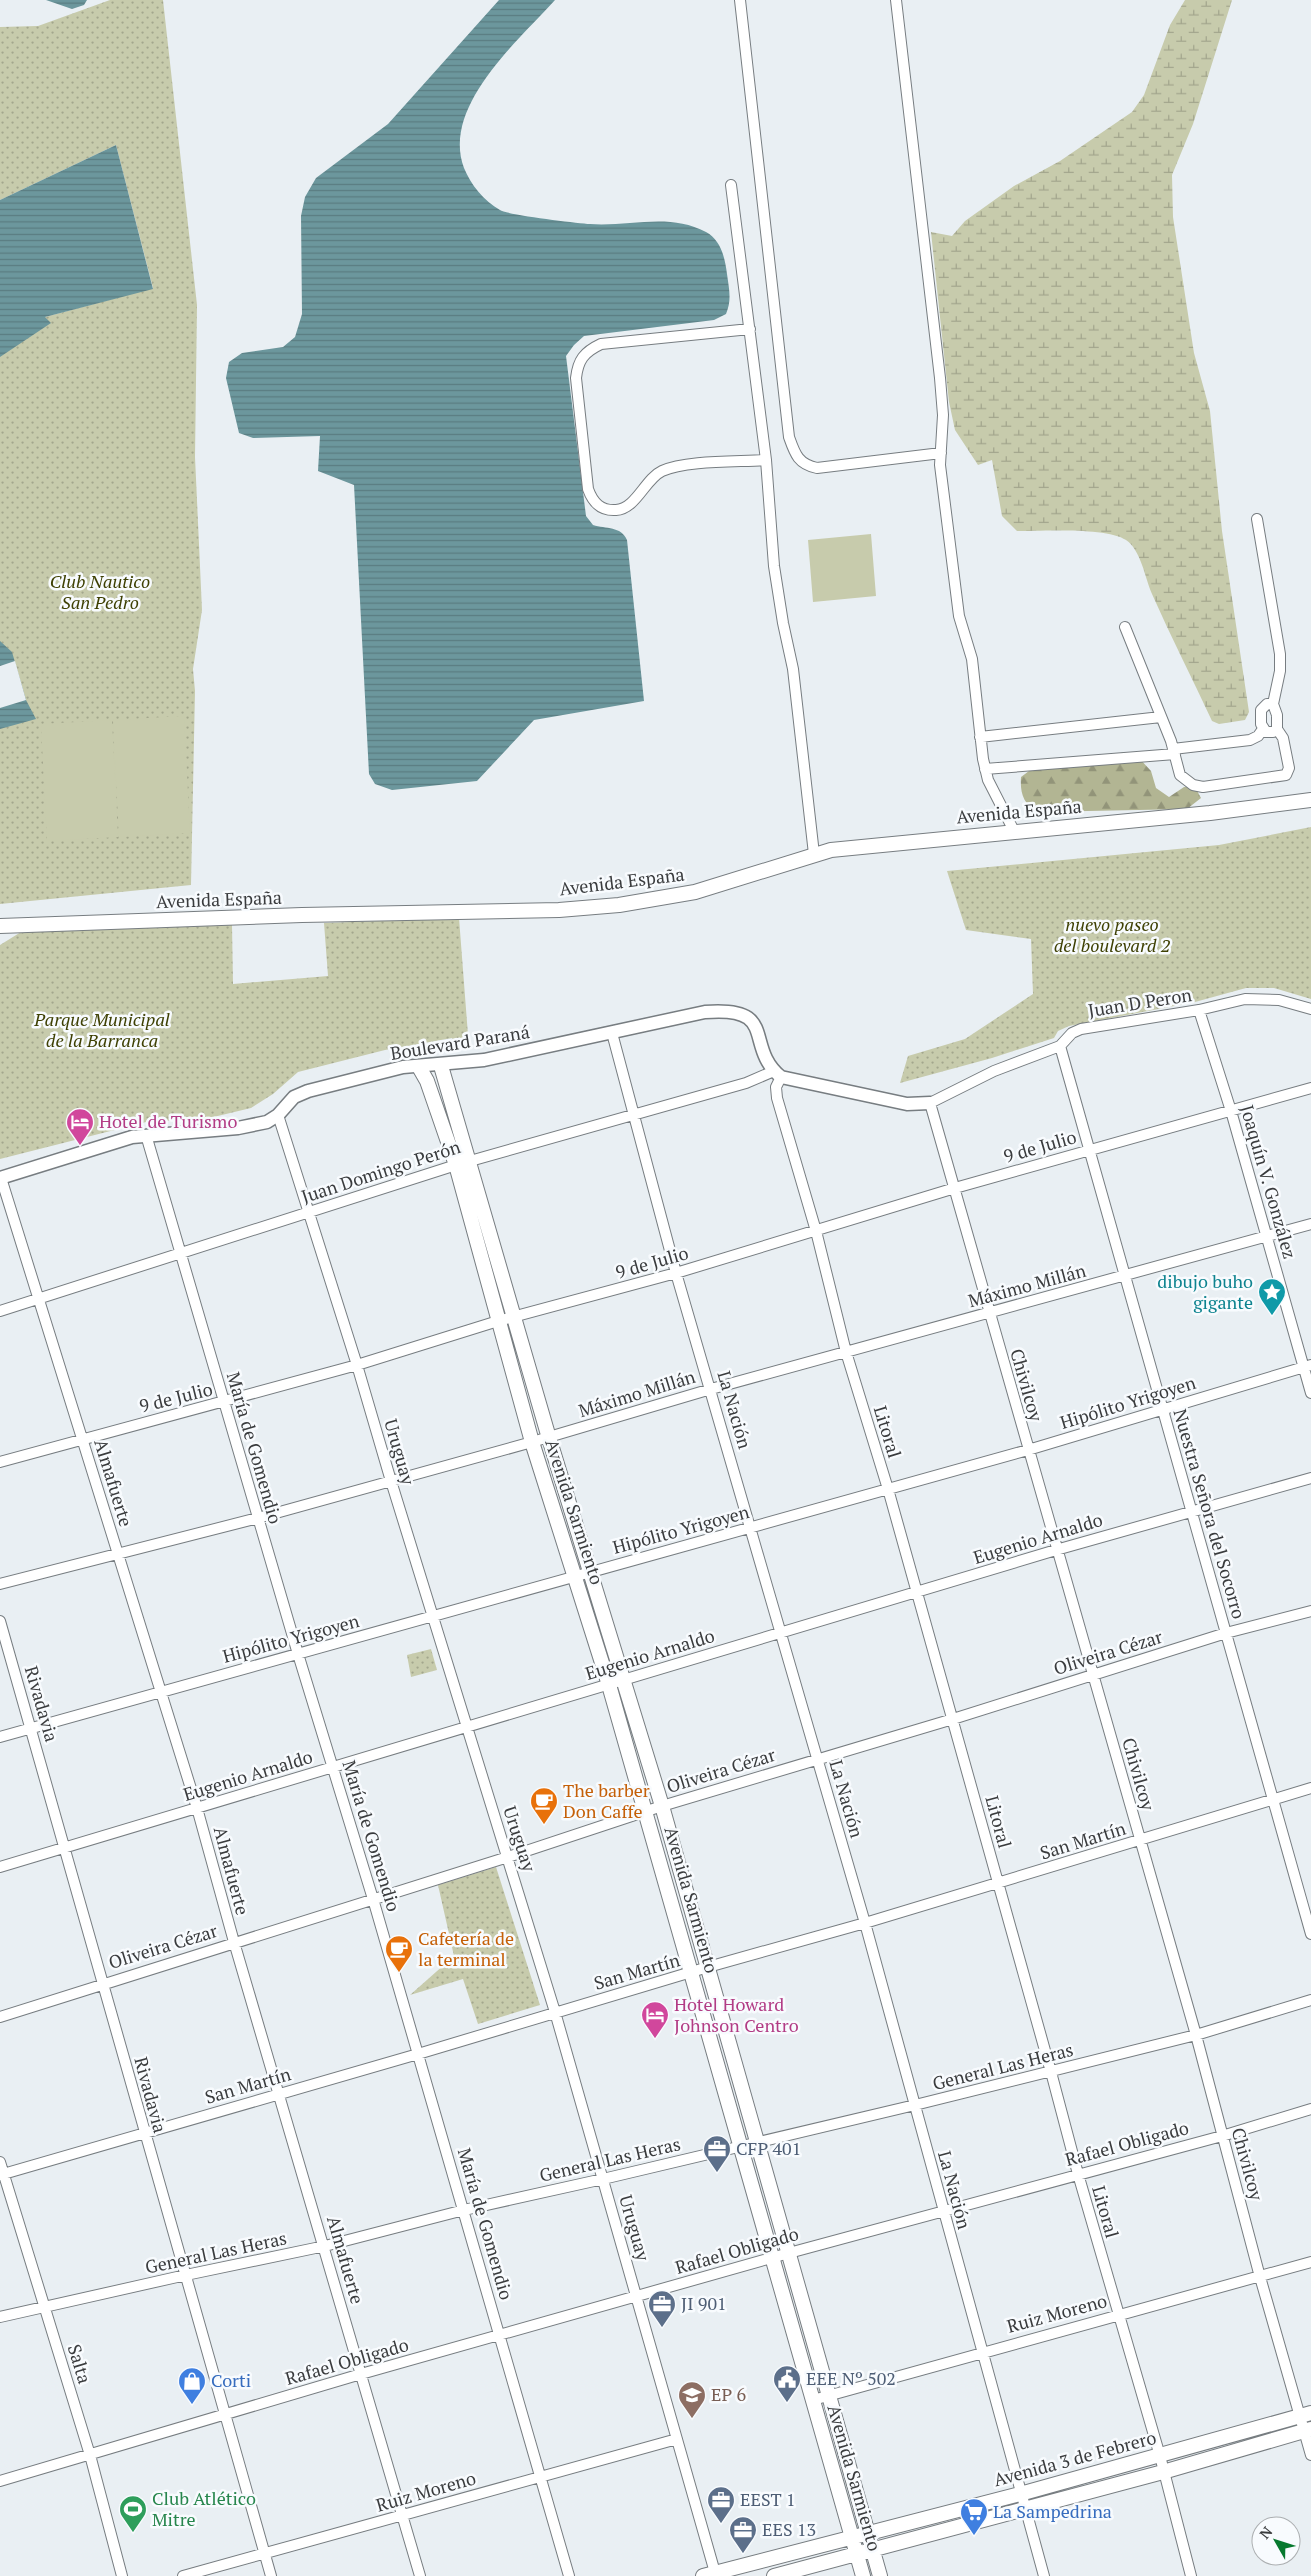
<svg xmlns="http://www.w3.org/2000/svg" width="1311" height="2576" font-family="'PT Serif',serif">
<defs>
<pattern id="grass-dots" width="8" height="8" patternUnits="userSpaceOnUse" patternTransform="scale(1.25)"><rect width="8" height="8" fill="#c7cbac"/><path d="M2 2h.1M6 6h.1" fill="none" stroke="#a3a68d" stroke-width="1.8" stroke-linecap="round"/></pattern>
<pattern id="forest-firs" width="22" height="20" patternUnits="userSpaceOnUse" patternTransform="scale(1.25)"><rect width="22" height="20" fill="#b2b593"/><path d="M5 1l3.5 6h-7zM16 11l3.5 6h-7z" fill="#929479"/></pattern>
<pattern id="wetland-marsh" width="20" height="14" patternUnits="userSpaceOnUse" patternTransform="scale(1.25)"><rect width="20" height="14" fill="#c7cbac"/><path d="M1 5h8M5 5V1M11 12h8M15 12V8" fill="none" stroke="#a3a68d"/></pattern>
<pattern id="water-rules" width="6" height="5" patternUnits="userSpaceOnUse" patternTransform="scale(1.25)"><rect width="6" height="5" fill="#6c979d"/><path d="M0 2.5h6" fill="none" stroke="#5a7c81"/></pattern>
</defs>
<rect width="100%" height="100%" fill="#e9eff3"/>
<path fill="url(#grass-dots)" d="M110,0H163L197,305L195,457L202,610L193,669L195,691L191,885L0,904V339L45,317L153,288L116,145L0,200V27L38,26Z
M1311,827V999L1274,988H1246L1195,1002L1069,1026L1058,1031L1054,1038L992,1058L900,1083L908,1056L965,1039L1033,994L1031,939L966,930L947,871L1219,845Z
M459,918L469,1048L459,1049L452,1038L385,1050L298,1072L273,1094L251,1108L201,1120L150,1121L0,1159V945L21,932L232,925L233,984L328,976L324,923Z
M431,1649L437,1670L411,1677L407,1655Z
M496,1867L540,2005L478,2024L463,1979L410,1995L454,1956L438,1885Z"/>
<path fill="url(#forest-firs)" d="M1126,752L1139,758L1151,771L1156,788L1169,797L1184,787H1195L1201,798L1187,809L1038,812C1023,804 1020,793 1021,777L1037,765L1056,764Z"/>
<path fill="url(#wetland-marsh)" d="M1185,0H1232L1193,124L1172,175L1173,217L1194,353L1210,411L1222,531L1249,712L1245,720L1219,724L1212,721C1192,678 1171,637 1152,594C1145,578 1141,550 1126,540C1107,527 1041,531 1017,531L1002,516L992,460L978,465L955,430L949,402L931,232L952,236L965,221L1014,186L1060,161L1132,112L1144,95L1170,25Z"/>
<path fill="#c7cbac" d="M871,534L876,596L813,602L808,540Z
M184,716L190,833L119,837L113,720Z
M112,720L118,837L47,841L41,724Z"/>
<path fill="url(#water-rules)" d="M46,0H87L84,5L72,9Z
M499,0H555C518,41 441,107 464,168C471,185 484,201 500,210C507,215 577,223 590,224C629,227 669,212 706,232C721,240 725,258 727,274C729,289 732,300 726,314L714,320L584,336L574,345L566,356L586,516L593,525C606,529 621,526 627,540L644,701L534,720L477,781L392,790L375,784L369,774L354,485L318,471L320,436L253,438L239,433L226,378L229,362L242,353L283,347L295,337L302,314L301,216L305,197L316,178L388,124Z
M116,145L153,289L45,317L51,323L0,357V200Z
M0,641L12,652L26,700L36,719L0,729Z"/>
<path fill="#e9eff3" d="M15,661L26,700L0,708V666Z"/>
<g fill="none" stroke-linecap="round" stroke-linejoin="round">
<g stroke="#777d81" stroke-width="12">
<path id="minor" d="M740,0L789,437C795,454 798,464 817,468L941,453
M896,0L940,378L943,415L940,465L959,616L972,659L983,759L988,780L1014,831
M731,185L766,460L774,566L783,623L793,669L814,854
M750,329L601,344C584,352 578,360 576,378L588,489C593,503 601,511 616,510C636,509 645,479 662,471C686,460 738,462 766,460
M1257,519L1280,654V671L1273,704
M1125,627L1171,741L1180,775L1193,785L1203,787L1286,775L1289,768L1283,738L1277,729V715L1273,704H1267L1261,710V724L1266,732H1273L1277,729
M980,737L1161,717
M1173,749L1250,740L1258,736L1263,729
M985,769L1175,754
M1311,1009L1279,1000L1245,999L1199,1010L1081,1029L1072,1033L1060,1046L994,1071L930,1103L1196,2035L1260,2277L1311,2455
M1199,1010L1231,1111L1311,1393
M612,1033L676,1273L865,1923L1044,2576
M1060,1046L1311,1934
M781,1077L776,1087L777,1098L816,1231L846,1352L888,1489L1051,2072L1078,2174L1160,2456L1191,2576
M278,1115L357,1365L391,1481L555,2012L716,2576
M146,1135L298,1654L373,1899L569,2576
M1,1178L197,1808L234,1942L420,2576
M0,1311L456,1165L746,1083L774,1071
M0,1462L357,1365L498,1321L676,1273L955,1188L1311,1088
M0,1584L258,1518L532,1442L711,1389L1311,1224
M0,1621L271,2576
M0,1737L1028,1450L1311,1365
M0,1867L1056,1550L1311,1478
M0,2017L508,1857L662,1806L953,1719L1226,1633L1311,1611
M0,2162L90,2455L122,2576
M0,2175L418,2054L708,1967L865,1923L1311,1788
M0,2317L186,2275L325,2246L464,2210L603,2179L915,2105L1196,2035L1311,2000
M813,2400L1311,2262
M0,2481L361,2374L789,2253L1222,2136L1311,2109
M183,2576L677,2439"/>
</g>
<g stroke="#777d81" stroke-width="15">
<path id="tertiary" d="M0,1178L132,1137L238,1128L267,1122L278,1115L294,1097L308,1091L403,1067L484,1060L705,1012C780,1006 743,1046 781,1077L907,1104L930,1103"/>
</g>
<g stroke="#777d81" stroke-width="16">
<path id="secondary" d="M0,926L302,915L559,910L619,905L695,892L831,850L1210,813L1311,800
M441,1066L549,1438L662,1806L880,2576
M419,1067L427,1081L456,1165L532,1442L609,1685L863,2576
M703,2576L1020,2494L1311,2413
M774,2576L1163,2472L1311,2429"/>
</g>
<use href="#minor" stroke="#fff" stroke-width="10"/>
<use href="#tertiary" stroke="#fff" stroke-width="12"/>
<use href="#secondary" stroke="#fff" stroke-width="14"/>
</g>
<defs>
<g id="hotel-pin" transform="scale(1.4375)"><path d="M0 17L-7.5 6A9.5 9.5 0 1 1 7.5 6Z" fill="#d1479c" stroke="#f8fbfe"/><path d="M-6-4.5h1.5V1H6V5H4.5V3h-9V5H-6ZM-4 0a1.8 1.8 0 1 1 3.6 0ZM.5 0V-2.5h3Q6-2.5 6 0Z" fill="#fff"/></g>
<g id="sight-pin" transform="scale(1.4375)"><path d="M0 17L-7.5 6A9.5 9.5 0 1 1 7.5 6Z" fill="#0f9aa8" stroke="#f8fbfe"/><path d="M0-6L1.8-2.2L6-1.7L2.9 1.2L3.7 5.4L0 3.3L-3.7 5.4L-2.9 1.2L-6-1.7L-1.8-2.2Z" fill="#fff"/></g>
<g id="cafe-pin" transform="scale(1.4375)"><path d="M0 17L-7.5 6A9.5 9.5 0 1 1 7.5 6Z" fill="#e8710a" stroke="#f8fbfe"/><path d="M-5.5-4.5H6V0H3Q3 3.5 0 3.5H-2.5Q-5.5 3.5-5.5 0ZM3-3.2v2h1.7v-2ZM-6 4.5H4V6H-6Z" fill="#fff"/></g>
<g id="office-pin" transform="scale(1.4375)"><path d="M0 17L-7.5 6A9.5 9.5 0 1 1 7.5 6Z" fill="#5c6f8a" stroke="#f8fbfe"/><path d="M-6-3h4V-5.5h4V-3h4V5H-6ZM-1-4.5V-3h2v-1.5ZM-6 0V1H6V0Z" fill="#fff"/></g>
<g id="civic-pin" transform="scale(1.4375)"><path d="M0 17L-7.5 6A9.5 9.5 0 1 1 7.5 6Z" fill="#5c6f8a" stroke="#f8fbfe"/><path d="M-.6-6.5H3V-4.5H.6V-3L4-1V1h2V6H-6V1h2V-1L-.6-3ZM-1.2 2.5V6h2.4V2.5Z" fill="#fff"/></g>
<g id="shop-pin" transform="scale(1.4375)"><path d="M0 17L-7.5 6A9.5 9.5 0 1 1 7.5 6Z" fill="#3f7fe0" stroke="#f8fbfe"/><path d="M-5-2.5h2.3a2.7 3.5 0 0 1 5.4 0H5L5.5 6h-11ZM-1.5-2.5h3a1.5 2.3 0 0 0-3 0Z" fill="#fff"/></g>
<g id="school-pin" transform="scale(1.4375)"><path d="M0 17L-7.5 6A9.5 9.5 0 1 1 7.5 6Z" fill="#8d6e63" stroke="#f8fbfe"/><path d="M0-5L7-2L0 1L-7-2ZM-4 1L0 2.5L4 1V4Q0 6-4 4Z" fill="#fff"/></g>
<g id="stadium-pin" transform="scale(1.4375)"><path d="M0 17L-7.5 6A9.5 9.5 0 1 1 7.5 6Z" fill="#2e9e5b" stroke="#f8fbfe"/><path d="M0-5a6.5 5 0 1 0 0 10a6.5 5 0 1 0 0-10ZM-3.5-1.8h7v3.6h-7Z" fill="#fff"/></g>
<g id="supermarket-pin" transform="scale(1.4375)"><path d="M0 17L-7.5 6A9.5 9.5 0 1 1 7.5 6Z" fill="#3f7fe0" stroke="#f8fbfe"/><path d="M-6-5.5h2.5l.6 2H6L4.5 2H-2.5L-4.4-4H-6ZM-1.5 3.2a1.3 1.3 0 1 0 .1 0ZM3 3.2a1.3 1.3 0 1 0 .1 0Z" fill="#fff"/></g>
</defs>
<g fill-rule="evenodd">
<use href="#hotel-pin" x="80" y="1122"/>
<use href="#sight-pin" x="1272" y="1292"/>
<use href="#cafe-pin" x="544" y="1801"/>
<use href="#cafe-pin" x="399" y="1949"/>
<use href="#hotel-pin" x="655" y="2015"/>
<use href="#office-pin" x="717" y="2149"/>
<use href="#office-pin" x="662" y="2304"/>
<use href="#civic-pin" x="787" y="2379"/>
<use href="#shop-pin" x="192" y="2381"/>
<use href="#school-pin" x="692" y="2395"/>
<use href="#office-pin" x="721" y="2500"/>
<use href="#stadium-pin" x="133" y="2509"/>
<use href="#supermarket-pin" x="974" y="2512"/>
<use href="#office-pin" x="743" y="2530"/>
</g>
<g text-anchor="middle" stroke-width="5" stroke-linejoin="round" paint-order="stroke">
<g font-size="18" font-style="italic" fill="#3e4003" stroke="#f8fbfe">
<text x="100" y="588">Club Nautico<tspan x="100" dy="21">San Pedro</tspan></text>
<text x="1112" y="931">nuevo paseo<tspan x="1112" dy="21">del boulevard 2</tspan></text>
<text x="102" y="1026">Parque Municipal<tspan x="102" dy="21">de la Barranca</tspan></text>
</g>
<g font-size="18" fill="#3a3c3e" stroke="#f8fbfe">
<text transform="translate(1019 812) rotate(-5)" y="6">Avenida España</text>
<text transform="translate(622 882) rotate(-7)" y="6">Avenida España</text>
<text transform="translate(219 900) rotate(-2)" y="6">Avenida España</text>
<text transform="translate(1140 1003) rotate(-9)" y="6">Juan D Peron</text>
<text transform="translate(460 1043) rotate(-9)" y="6">Boulevard Paraná</text>
<text transform="translate(1040 1147) rotate(-16)" y="6">9 de Julio</text>
<text transform="translate(381 1172) rotate(-18)" y="6">Juan Domingo Perón</text>
<text transform="translate(1268 1182) rotate(74)" y="6">Joaquín V. González</text>
<text transform="translate(652 1263) rotate(-16)" y="6">9 de Julio</text>
<text transform="translate(1027 1286) rotate(-15)" y="6">Máximo Millán</text>
<text transform="translate(1026 1385) rotate(74)" y="6">Chivilcoy</text>
<text transform="translate(637 1394) rotate(-17)" y="6">Máximo Millán</text>
<text transform="translate(176 1398) rotate(-14)" y="6">9 de Julio</text>
<text transform="translate(1128 1403) rotate(-17)" y="6">Hipólito Yrigoyen</text>
<text transform="translate(734 1410) rotate(74)" y="6">La Nación</text>
<text transform="translate(887 1432) rotate(73)" y="6">Litoral</text>
<text transform="translate(254 1448) rotate(74)" y="6">María de Gomendio</text>
<text transform="translate(399 1452) rotate(74)" y="6">Uruguay</text>
<text transform="translate(113 1483) rotate(73)" y="6">Almafuerte</text>
<text transform="translate(574 1512) rotate(72)" y="6">Avenida Sarmiento</text>
<text transform="translate(1209 1514) rotate(74)" y="6">Nuestra Señora del Socorro</text>
<text transform="translate(681 1530) rotate(-15)" y="6">Hipólito Yrigoyen</text>
<text transform="translate(1038 1539) rotate(-17)" y="6">Eugenio Arnaldo</text>
<text transform="translate(291 1639) rotate(-15)" y="6">Hipólito Yrigoyen</text>
<text transform="translate(1108 1653) rotate(-17)" y="6">Oliveira Cézar</text>
<text transform="translate(650 1655) rotate(-17)" y="6">Eugenio Arnaldo</text>
<text transform="translate(41 1704) rotate(74)" y="6">Rivadavia</text>
<text transform="translate(721 1771) rotate(-17)" y="6">Oliveira Cézar</text>
<text transform="translate(1138 1774) rotate(74)" y="6">Chivilcoy</text>
<text transform="translate(248 1776) rotate(-17)" y="6">Eugenio Arnaldo</text>
<text transform="translate(846 1799) rotate(74)" y="6">La Nación</text>
<text transform="translate(998 1822) rotate(75)" y="6">Litoral</text>
<text transform="translate(371 1836) rotate(73)" y="6">María de Gomendio</text>
<text transform="translate(519 1839) rotate(72)" y="6">Uruguay</text>
<text transform="translate(1083 1841) rotate(-17)" y="6">San Martín</text>
<text transform="translate(231 1871) rotate(75)" y="6">Almafuerte</text>
<text transform="translate(691 1900) rotate(74)" y="6">Avenida Sarmiento</text>
<text transform="translate(163 1947) rotate(-17)" y="6">Oliveira Cézar</text>
<text transform="translate(637 1972) rotate(-16)" y="6">San Martín</text>
<text transform="translate(1003 2067) rotate(-14)" y="6">General Las Heras</text>
<text transform="translate(248 2086) rotate(-16)" y="6">San Martín</text>
<text transform="translate(150 2095) rotate(75)" y="6">Rivadavia</text>
<text transform="translate(1127 2144) rotate(-15)" y="6">Rafael Obligado</text>
<text transform="translate(610 2160) rotate(-13)" y="6">General Las Heras</text>
<text transform="translate(1247 2164) rotate(75)" y="6">Chivilcoy</text>
<text transform="translate(954 2190) rotate(75)" y="6">La Nación</text>
<text transform="translate(1105 2212) rotate(74)" y="6">Litoral</text>
<text transform="translate(485 2224) rotate(74)" y="6">María de Gomendio</text>
<text transform="translate(634 2228) rotate(74)" y="6">Uruguay</text>
<text transform="translate(737 2251) rotate(-16)" y="6">Rafael Obligado</text>
<text transform="translate(216 2253) rotate(-12)" y="6">General Las Heras</text>
<text transform="translate(345 2260) rotate(74)" y="6">Almafuerte</text>
<text transform="translate(1057 2314) rotate(-15)" y="6">Ruiz Moreno</text>
<text transform="translate(347 2362) rotate(-16)" y="6">Rafael Obligado</text>
<text transform="translate(79 2364) rotate(73)" y="6">Salta</text>
<text transform="translate(1075 2459) rotate(-15)" y="6">Avenida 3 de Febrero</text>
<text transform="translate(854 2478) rotate(74)" y="6">Avenida Sarmiento</text>
<text transform="translate(426 2492) rotate(-16)" y="6">Ruiz Moreno</text>
</g>
<g font-size="18" fill="#b23c85" stroke="#f8fbfe" text-anchor="start">
<text x="99" y="1128">Hotel de Turismo</text>
<text x="674" y="2011">Hotel Howard<tspan x="674" dy="21">Johnson Centro</tspan></text>
</g>
<g font-size="18" fill="#0d838f" stroke="#f8fbfe" text-anchor="end">
<text x="1253" y="1288">dibujo buho<tspan x="1253" dy="21">gigante</tspan></text>
</g>
<g font-size="18" fill="#c56008" stroke="#f8fbfe" text-anchor="start">
<text x="563" y="1797">The barber<tspan x="563" dy="21">Don Caffe</tspan></text>
<text x="418" y="1945">Cafetería de<tspan x="418" dy="21">la terminal</tspan></text>
</g>
<g font-size="18" fill="#4e5e75" stroke="#f8fbfe" text-anchor="start">
<text x="736" y="2155">CFP 401</text>
<text x="681" y="2310">JI 901</text>
<text x="806" y="2385">EEE Nº 502</text>
<text x="740" y="2506">EEST 1</text>
<text x="762" y="2536">EES 13</text>
</g>
<g font-size="18" fill="#366cbe" stroke="#f8fbfe" text-anchor="start">
<text x="211" y="2387">Corti</text>
<text x="993" y="2518">La Sampedrina</text>
</g>
<g font-size="18" fill="#785e54" stroke="#f8fbfe" text-anchor="start">
<text x="711" y="2401">EP 6</text>
</g>
<g font-size="18" fill="#27864d" stroke="#f8fbfe" text-anchor="start">
<text x="152" y="2505">Club Atlético<tspan x="152" dy="21">Mitre</tspan></text>
</g>
</g>
<g transform="translate(1276 2541) rotate(309)"><circle r="24" fill="#f8fbfe" stroke="#acafb1"/>
<path d="M0-4L9 19L0 12L-9 19Z" fill="#06792e"/>
<text y="-8" font-size="14" font-weight="bold" text-anchor="middle" fill="#3a3c3e">N</text>
</g>
</svg>
